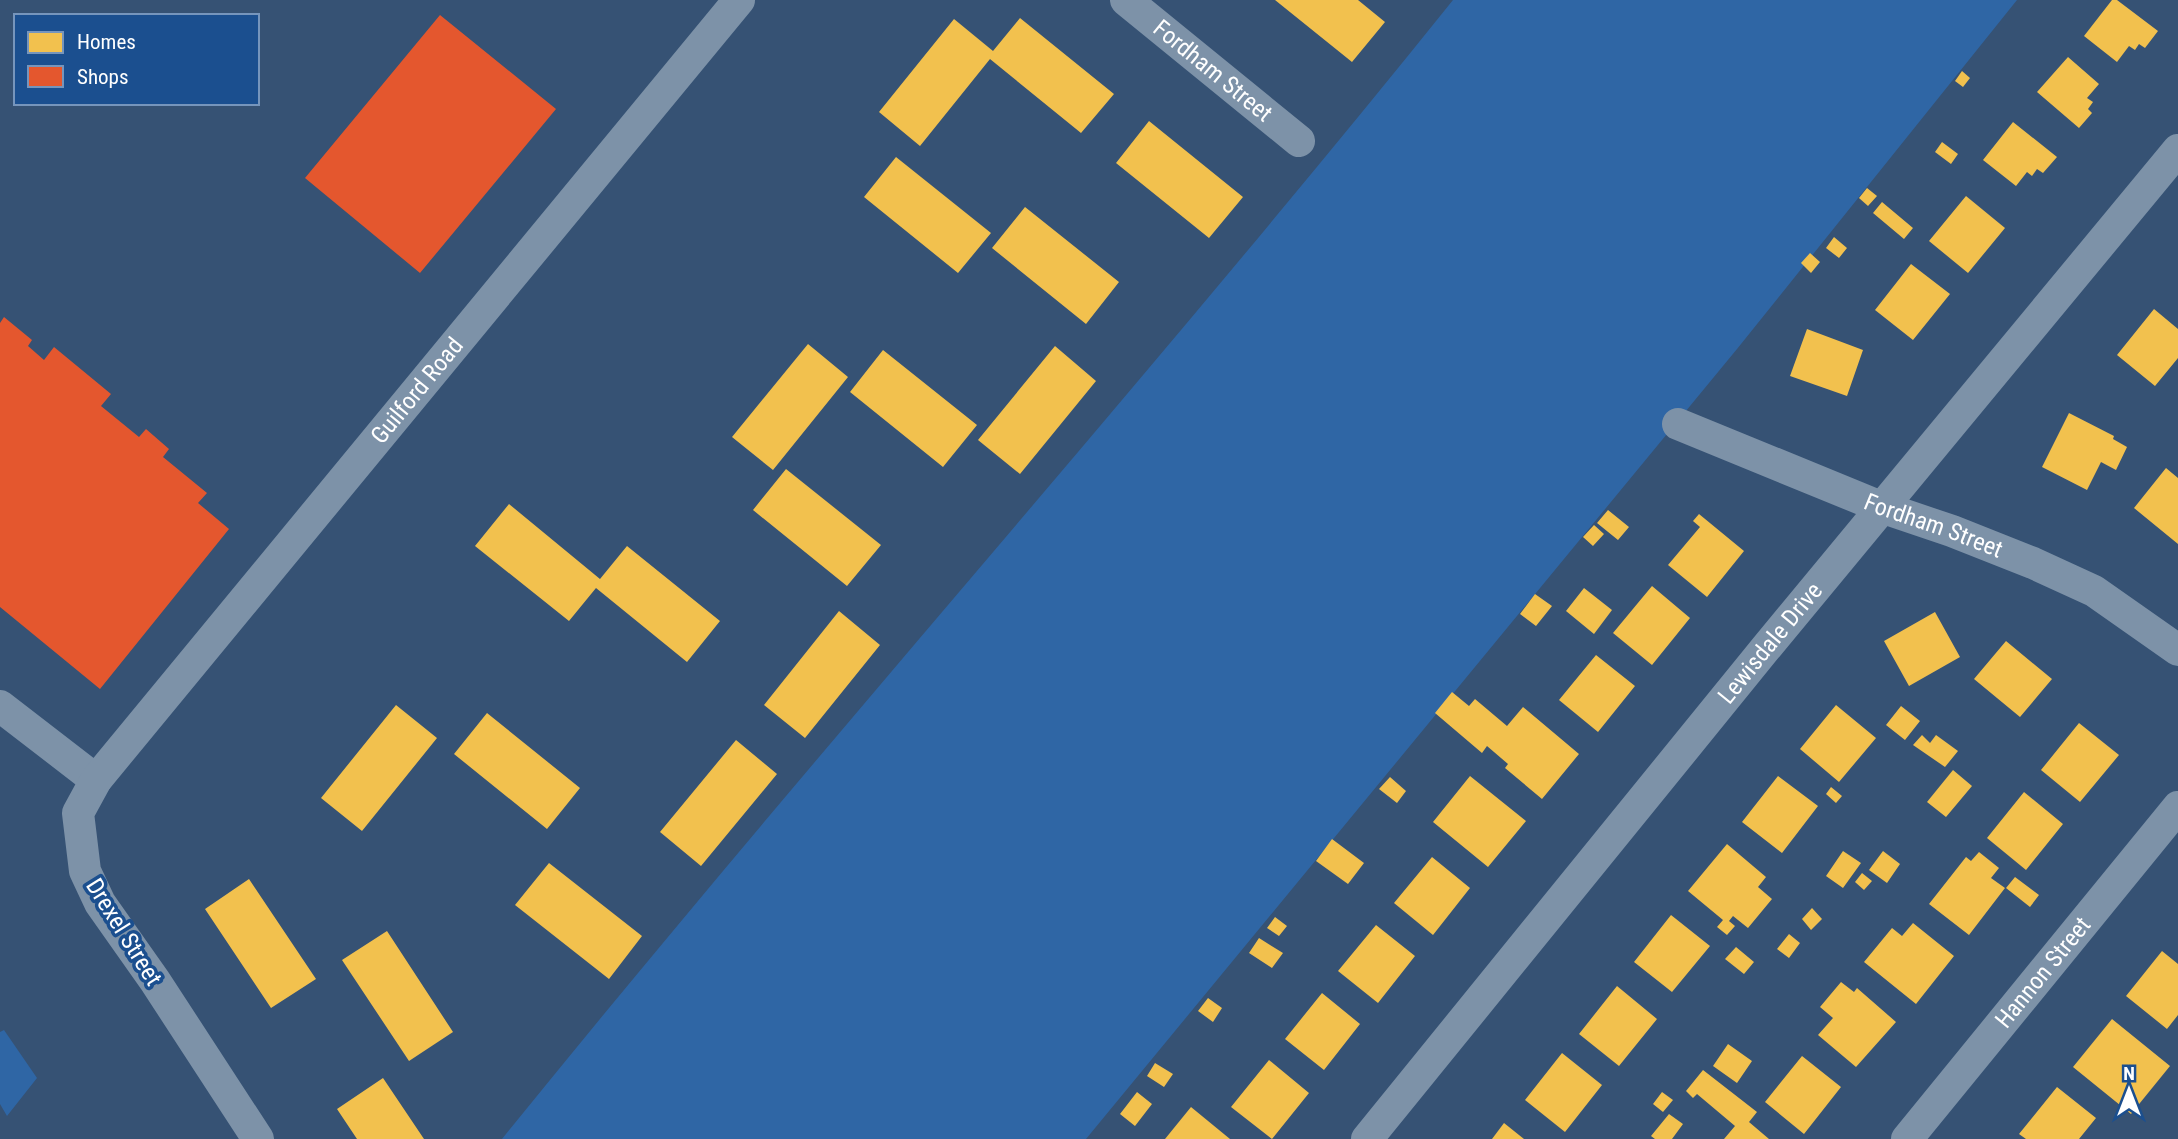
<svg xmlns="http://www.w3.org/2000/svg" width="2178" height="1139" font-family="'Roboto Condensed',sans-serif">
<rect width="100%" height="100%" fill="#365274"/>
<path fill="#2f66a5" d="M1453,0H2017L1737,349L1086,1139H502C813,754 1143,386 1453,0Z
M4,1030L37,1078L7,1116L0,1104V1032Z"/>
<path fill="#f2c14e" d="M1275,0H1358L1385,22L1352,62Z
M2112,0H2117L2158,31L2145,48L2139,44L2135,50L2129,46L2117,62L2084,36Z
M1020,18L1114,94L1081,133L990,59L920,146L879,112L954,19L993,51Z
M2068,57L2099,84L2087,98L2093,102L2088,109L2092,113L2079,128L2037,92Z
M1962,71L1970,78L1963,87L1955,81Z
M1149,121L1243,197L1209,238L1116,163Z
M2013,122L2057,157L2043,173L2037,169L2032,176L2027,172L2016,186L1983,160Z
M1942,142L1958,154L1951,164L1935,152Z
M896,157L991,233L958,273L864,197Z
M1867,188L1877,196L1868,206L1859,198Z
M1966,196L2005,228L1968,273L1929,241Z
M1882,202L1913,228L1904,239L1873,213Z
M1025,207L1119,282L1086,324L992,248Z
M1834,237L1847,248L1839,258L1826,248Z
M1810,253L1820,262L1811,273L1801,263Z
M1911,264L1950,294L1913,340L1875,310Z
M2154,309L2178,329V358L2155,386L2117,355Z
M1807,329L1863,350L1847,396L1790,376Z
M808,344L848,377L773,470L732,437Z
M1055,346L1096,381L1020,474L978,440Z
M883,350L977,425L943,467L850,392Z
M2069,413L2114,436L2113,439L2127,447L2116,470L2101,462L2087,490L2042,467Z
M2166,468L2178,478V544L2134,508Z
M786,469L881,545L847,586L753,510Z
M509,504L600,579L627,546L720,621L687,662L596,588L569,621L475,546Z
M1608,510L1629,527L1618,540L1597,523Z
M1699,514L1744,551L1707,597L1668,565L1700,527L1693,521Z
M1594,525L1604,534L1593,546L1583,537Z
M1652,586L1690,618L1652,665L1613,633Z
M1584,588L1612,610L1594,634L1566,611Z
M1535,594L1552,606L1536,626L1520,614Z
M839,611L880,645L805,738L764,705Z
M1935,612L1960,657L1909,686L1884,641Z
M2006,641L2052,679L2020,717L1974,679Z
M1596,655L1635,686L1598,732L1559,700Z
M1452,692L1469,706L1475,699L1507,726L1523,707L1579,754L1542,799L1505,768L1508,764L1487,746L1482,753L1435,713Z
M396,705L437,738L362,831L321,798Z
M1836,705L1876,738L1839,782L1800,749Z
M1901,706L1920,721L1905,740L1886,725Z
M487,713L580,788L547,829L454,754Z
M2079,723L2119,755L2080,802L2041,770Z
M1922,735L1930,743L1936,735L1958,751L1945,767L1913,745Z
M736,740L777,774L701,866L660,832Z
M1953,770L1972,786L1946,817L1927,802Z
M1470,776L1526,821L1488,867L1433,822Z
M1778,776L1818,806L1782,853L1742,822Z
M1390,777L1406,791L1397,803L1379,789Z
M1831,787L1842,796L1836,803L1826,794Z
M2024,792L2063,824L2026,870L1987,838Z
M1332,839L1364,863L1348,884L1316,861Z
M1727,844L1766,877L1758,887L1772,899L1748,928L1733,916L1729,921L1735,926L1727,935L1717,927L1723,920L1688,891Z
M1843,851L1861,863L1843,888L1826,876Z
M1883,851L1900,864L1887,883L1869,870Z
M1979,852L1999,868L1991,878L2005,888L1969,935L1929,904L1966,857L1971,861Z
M1432,857L1470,888L1433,935L1394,903Z
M549,863L642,936L609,979L515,905Z
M1862,873L1872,881L1864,890L1855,882Z
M2015,877L2039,895L2030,907L2006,888Z
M249,879L316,979L271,1008L205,909Z
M1812,908L1822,919L1811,930L1802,919Z
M1671,915L1710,946L1672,992L1634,962Z
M1275,917L1287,926L1279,936L1267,928Z
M1913,923L1954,956L1916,1004L1864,962L1892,928L1902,936Z
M1376,925L1415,956L1378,1003L1338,971Z
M387,931L453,1032L409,1061L342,960Z
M1789,934L1800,943L1789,958L1777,949Z
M1259,938L1283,953L1272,968L1249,953Z
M1736,947L1754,962L1744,974L1725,959Z
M2162,951L2178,964V1015L2167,1029L2126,996Z
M1841,982L1854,992L1857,988L1896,1022L1856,1067L1818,1035L1833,1018L1820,1007Z
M1617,986L1657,1019L1619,1066L1579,1034Z
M1322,993L1360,1024L1324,1070L1285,1039Z
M1208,998L1222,1008L1213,1022L1198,1011Z
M2112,1019L2170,1066L2131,1114L2073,1067Z
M1728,1044L1752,1061L1737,1083L1713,1066Z
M1562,1053L1602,1085L1565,1132L1525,1100Z
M1802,1056L1841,1087L1804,1134L1765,1102Z
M1269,1060L1309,1093L1272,1139L1231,1107Z
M1155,1063L1173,1074L1164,1087L1147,1076Z
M1703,1070L1757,1112L1749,1122L1769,1139H1724L1735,1126L1697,1094L1693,1098L1686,1091Z
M383,1078L424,1139H357L337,1109Z
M2057,1087L2096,1118L2079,1139H2026L2019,1134Z
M1137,1092L1152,1104L1135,1126L1120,1114Z
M1662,1092L1673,1100L1663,1112L1653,1104Z
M1191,1107L1230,1139H1165Z
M1669,1114L1683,1124L1672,1139H1655L1651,1136Z
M1504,1123L1524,1139H1492Z"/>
<path fill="#e4572e" d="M440,15L556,109L420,273L305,178Z
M4,317L32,340L28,346L44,360L54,347L111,394L101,406L139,437L146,429L169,449L163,457L207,493L198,503L229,529L100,689L0,607V323Z"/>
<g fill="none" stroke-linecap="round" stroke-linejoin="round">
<g stroke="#7d92a8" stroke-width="32">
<path id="s1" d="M1126,0L1299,141"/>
<path id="s2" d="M1678,424L1881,507L1952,531L2033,563L2094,591L2178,650"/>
<path d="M0,706L96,780"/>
<path id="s3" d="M258,1139L155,981L100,903L85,871L78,813L96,780L739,0"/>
<path id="s4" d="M1367,1139L1765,649L2178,150"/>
<path id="s5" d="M1907,1139L2178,807"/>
</g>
</g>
<g text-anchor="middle" stroke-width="7" stroke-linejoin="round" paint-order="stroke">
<g font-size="24" fill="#fff" stroke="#1b4f8f">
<text dy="8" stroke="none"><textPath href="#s1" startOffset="112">Fordham Street</textPath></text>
<text dy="8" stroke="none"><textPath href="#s3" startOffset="920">Guilford Road</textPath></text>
<text dy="8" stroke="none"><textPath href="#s2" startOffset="275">Fordham Street</textPath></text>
<text dy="8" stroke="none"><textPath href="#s4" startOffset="639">Lewisdale Drive</textPath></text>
<text transform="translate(124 932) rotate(58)" y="8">Drexel Street</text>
<text dy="8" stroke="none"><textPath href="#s5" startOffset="215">Hannon Street</textPath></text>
</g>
</g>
<rect x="14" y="14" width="245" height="91" fill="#1b4f8f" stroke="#7695bc" stroke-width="2"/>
<rect x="28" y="32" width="35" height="21" fill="#f2c14e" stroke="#7695bc" stroke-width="2"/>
<text x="77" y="49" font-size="21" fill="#ffffff">Homes</text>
<rect x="28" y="66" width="35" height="21" fill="#e4572e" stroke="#7695bc" stroke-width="2"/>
<text x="77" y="84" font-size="21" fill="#ffffff">Shops</text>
<g transform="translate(2129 1090)" stroke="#1b4f8f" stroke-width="5" paint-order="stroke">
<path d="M0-5L12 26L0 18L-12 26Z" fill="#ffffff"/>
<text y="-10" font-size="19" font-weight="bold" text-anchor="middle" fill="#ffffff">N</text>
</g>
</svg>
